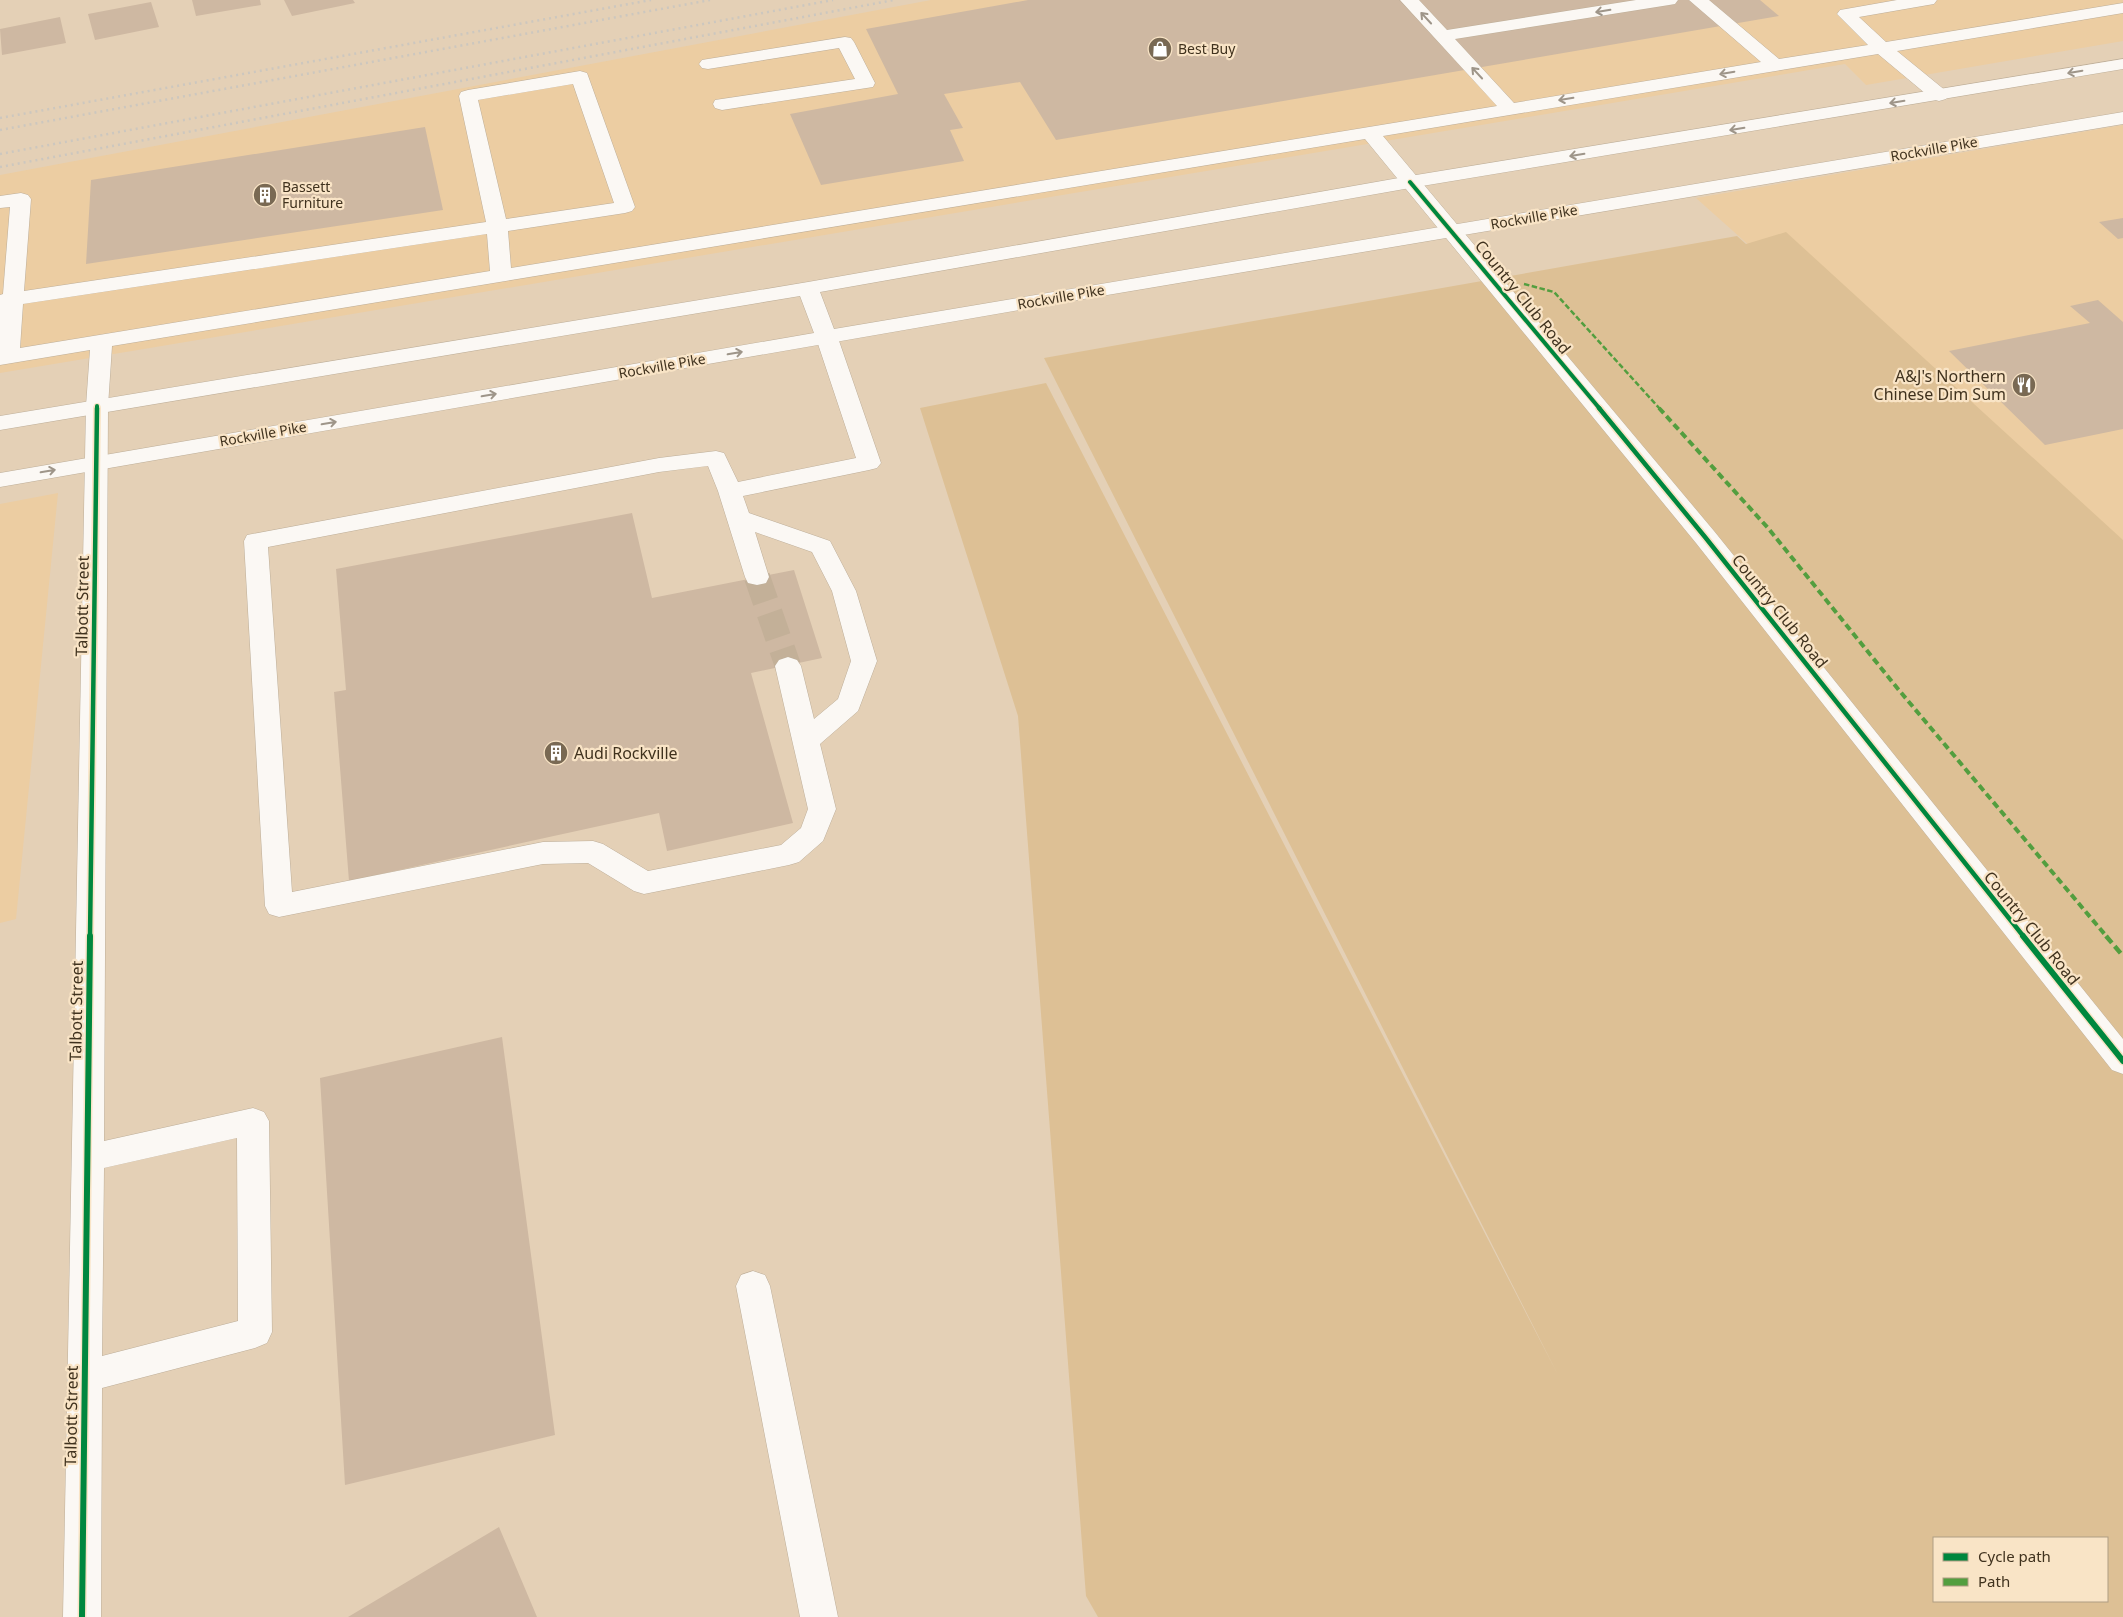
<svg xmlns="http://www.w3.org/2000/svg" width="2123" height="1617" font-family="'Noto Sans',sans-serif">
<rect width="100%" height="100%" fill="#e4d0b6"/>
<path fill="#eccda2" d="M931,0H2123V41L1866,85L1845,64L0,373V175Z
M2123,125V579L1696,198Z
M58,493L16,919L0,923V504Z"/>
<path fill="#ddc095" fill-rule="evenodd" d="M1786,232L2123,540V1617H1098L1086,1596L1018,716L920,408L1046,383L1558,1375L1044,358L1737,236L1746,244ZM1934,1538H2107V1601H1934Z"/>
<path fill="#ceb8a2" d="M192,0H260L261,5L196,16Z
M284,0H353L355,3L292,16Z
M1028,0H1760L1779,16L1056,140L1020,82L944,94L963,128L950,130L964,161L821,185L790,114L898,94L866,29Z
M151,2L159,27L95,40L88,14Z
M60,17L66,43L2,55L0,29Z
M425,127L443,210L86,264L91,180Z
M2123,218V238L2118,239L2099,222Z
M2098,300L2123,322V429L2045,445L1949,351L2090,323L2070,306Z
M632,513L652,598L794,570L822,658L751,673L793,823L667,851L659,813L349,881L334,692L346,690L336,569Z
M502,1037L555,1435L345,1485L320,1078Z
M499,1527L537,1617H348Z"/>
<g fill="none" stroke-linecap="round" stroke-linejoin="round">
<path stroke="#c3b098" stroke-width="26" stroke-dasharray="26 12" stroke-linecap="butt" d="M757,577L788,666"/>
<g stroke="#bdae99" stroke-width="1">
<path id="minor" d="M1400,0H1419L1447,30L1636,0H1678L1675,4L1669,5L1455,39L1514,103L1761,62L1689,0H1709L1779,59L1868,45L1837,14L1840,10L1846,9L1897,0H1937L1934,4L1928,5L1859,17L1886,42L2123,3V13L1897,51L1946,91L1948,95L1946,99L1939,101L1932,99L1878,54L1383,136L1714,531L2123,1039V1074L2112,1070L1696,543L1365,139L112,346L108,406L104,1141L253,1108L264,1112L269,1121L272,1332L267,1343L255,1348L102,1388L101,1617H63L86,406L90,350L0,365V295L3,294L10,207L0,208V196L21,193L28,195L31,199L24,291L486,222L459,96L461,92L468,90L580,71L587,73L635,207L632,211L625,213L508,231L511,268L1497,106ZM573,84L614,203L506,219L478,100ZM487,234L490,271L20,348L23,304ZM237,1138L238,1321L102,1356L104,1168Z
M845,37L851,38L854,42L875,83L873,87L722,110L715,108L713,104L715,100L855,79L839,48L708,69L702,68L699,64L702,60L708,59Z
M827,332L835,333L838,338L881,463L877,468L869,470L743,496L749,513L830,541L856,591L877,661L858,711L820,744L836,809L823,841L799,862L789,865L644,894L634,891L588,863L543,864L279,917L269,914L265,906L244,541L247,535L659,458L716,451L724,453L738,482L856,458L816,338L819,333ZM708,466L718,491L745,577L748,583L757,585L766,583L769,577L755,532L812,552L832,591L851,661L838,699L814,719L801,666L797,660L788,657L779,660L775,666L808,809L801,828L781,845L648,871L603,844L593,841L543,842L292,892L268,547L659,472Z
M753,1271L765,1275L770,1286L838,1617H800L736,1286L741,1275Z"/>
</g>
<g stroke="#bdae99" stroke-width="1">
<path id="major" d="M2123,59V69L1410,188L820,292L834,329L2123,112V124L1042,306L0,487V473L814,333L800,296L0,430V416L808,282L1410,176Z"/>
</g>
<use href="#minor" fill="#fbf8f4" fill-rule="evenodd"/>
<use href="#major" fill="#fbf8f4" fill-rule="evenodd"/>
<path stroke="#ccc7bf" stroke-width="2.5" stroke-dasharray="2 4" stroke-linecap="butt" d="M0,118L651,0
M0,130L710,0
M0,154L833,0
M0,167L894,0"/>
<path stroke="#539e3f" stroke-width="2.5" stroke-dasharray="5.5 2.5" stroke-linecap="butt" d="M1524,284L1554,292L1660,409"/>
<path stroke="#539e3f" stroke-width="4" stroke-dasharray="7 4" stroke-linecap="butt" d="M1659,408L1768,528L1898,689L2107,937"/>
<path stroke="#539e3f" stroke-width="4.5" stroke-dasharray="9 4.5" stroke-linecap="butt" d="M2106,936L2123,956"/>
<g stroke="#f9e4c6" stroke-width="6">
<path id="cycleway-far2" d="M1410,182L1600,409
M97,409V406"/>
</g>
<g stroke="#f9e4c6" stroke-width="8">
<path id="cycleway-far1" d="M1599,408L1705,537L2024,937
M90,937L97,408"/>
</g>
<g stroke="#f9e4c6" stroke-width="9">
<path id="cycleway" d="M2023,936L2123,1061
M82,1617L90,936"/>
</g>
<use href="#cycleway-far2" stroke="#00873e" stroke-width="4"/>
<use href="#cycleway-far1" stroke="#00873e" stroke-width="4.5"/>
<use href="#cycleway" stroke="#00873e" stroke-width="6"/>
</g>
<defs><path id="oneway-shaft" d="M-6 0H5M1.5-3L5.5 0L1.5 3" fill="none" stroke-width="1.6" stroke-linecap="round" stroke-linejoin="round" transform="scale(1.25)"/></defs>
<g stroke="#9e9589">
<use href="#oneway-shaft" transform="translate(1603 11) rotate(171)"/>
<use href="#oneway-shaft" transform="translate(1426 18) rotate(-133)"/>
<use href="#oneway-shaft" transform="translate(2075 72) rotate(170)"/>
<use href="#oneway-shaft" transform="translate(1477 73) rotate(-133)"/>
<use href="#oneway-shaft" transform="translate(1727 73) rotate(170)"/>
<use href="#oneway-shaft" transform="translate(1566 99) rotate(171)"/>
<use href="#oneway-shaft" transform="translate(1897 102) rotate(171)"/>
<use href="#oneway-shaft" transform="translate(1737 129) rotate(171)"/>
<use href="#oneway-shaft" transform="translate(1577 155) rotate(171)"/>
<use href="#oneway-shaft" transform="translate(735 353) rotate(-10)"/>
<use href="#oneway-shaft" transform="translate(489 395) rotate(-10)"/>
<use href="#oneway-shaft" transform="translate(329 423) rotate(-10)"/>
<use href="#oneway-shaft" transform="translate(48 471) rotate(-10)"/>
</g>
<defs>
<g id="shop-disc" transform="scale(1.25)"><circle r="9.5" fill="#796953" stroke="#f9e4c6"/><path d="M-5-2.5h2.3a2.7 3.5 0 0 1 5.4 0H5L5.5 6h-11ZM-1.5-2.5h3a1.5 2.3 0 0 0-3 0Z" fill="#fff"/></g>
<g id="building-disc" transform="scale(1.25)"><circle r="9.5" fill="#796953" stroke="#f9e4c6"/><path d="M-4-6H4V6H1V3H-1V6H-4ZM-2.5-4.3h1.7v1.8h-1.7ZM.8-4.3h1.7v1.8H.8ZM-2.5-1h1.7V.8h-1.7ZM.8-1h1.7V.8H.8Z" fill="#fff"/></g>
<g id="restaurant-disc" transform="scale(1.25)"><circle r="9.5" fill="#796953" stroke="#f9e4c6"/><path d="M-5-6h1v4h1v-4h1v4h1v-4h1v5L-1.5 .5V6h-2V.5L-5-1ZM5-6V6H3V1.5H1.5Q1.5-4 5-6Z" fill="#fff"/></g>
</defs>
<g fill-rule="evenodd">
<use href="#shop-disc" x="1160" y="49"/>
<use href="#building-disc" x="265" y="195"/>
<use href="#restaurant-disc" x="2024" y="385"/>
<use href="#building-disc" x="556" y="753"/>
</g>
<g text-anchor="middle" stroke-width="4.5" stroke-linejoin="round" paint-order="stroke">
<g font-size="14" fill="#40321e" stroke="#f9e4c6" text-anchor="start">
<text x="1178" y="54">Best Buy</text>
<text x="282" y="192">Bassett<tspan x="282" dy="16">Furniture</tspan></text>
</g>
<g font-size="14" fill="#40321e" stroke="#f9e4c6">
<text transform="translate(1934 149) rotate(-10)" y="5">Rockville Pike</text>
<text transform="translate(1534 217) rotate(-10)" y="5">Rockville Pike</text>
<text transform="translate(1061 297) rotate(-10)" y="5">Rockville Pike</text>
<text transform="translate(662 366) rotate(-10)" y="5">Rockville Pike</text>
<text transform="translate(263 434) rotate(-10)" y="5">Rockville Pike</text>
</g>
<g font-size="16" fill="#40321e" stroke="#f9e4c6">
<text transform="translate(1523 297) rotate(51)" y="6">Country Club Road</text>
<text transform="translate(82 606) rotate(-89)" y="6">Talbott Street</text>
<text transform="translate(1780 611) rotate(51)" y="6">Country Club Road</text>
<text transform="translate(2032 928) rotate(51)" y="6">Country Club Road</text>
<text transform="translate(76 1011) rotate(-89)" y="6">Talbott Street</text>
<text transform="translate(71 1416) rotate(-89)" y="6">Talbott Street</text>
</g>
<g font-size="16" fill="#40321e" stroke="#f9e4c6" text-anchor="end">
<text x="2006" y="382">A&amp;J's Northern<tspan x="2006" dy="18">Chinese Dim Sum</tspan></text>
<text x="574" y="759" text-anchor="start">Audi Rockville</text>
</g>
</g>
<rect x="1933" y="1537" width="175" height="65" fill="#f9e4c6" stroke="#af9d83"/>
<rect x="1943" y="1553" width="25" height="8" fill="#00873e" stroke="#af9d83"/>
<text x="1978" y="1562" font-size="15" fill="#40321e">Cycle path</text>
<rect x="1943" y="1578" width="25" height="8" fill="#539e3f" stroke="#af9d83"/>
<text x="1978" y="1587" font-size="15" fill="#40321e">Path</text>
</svg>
